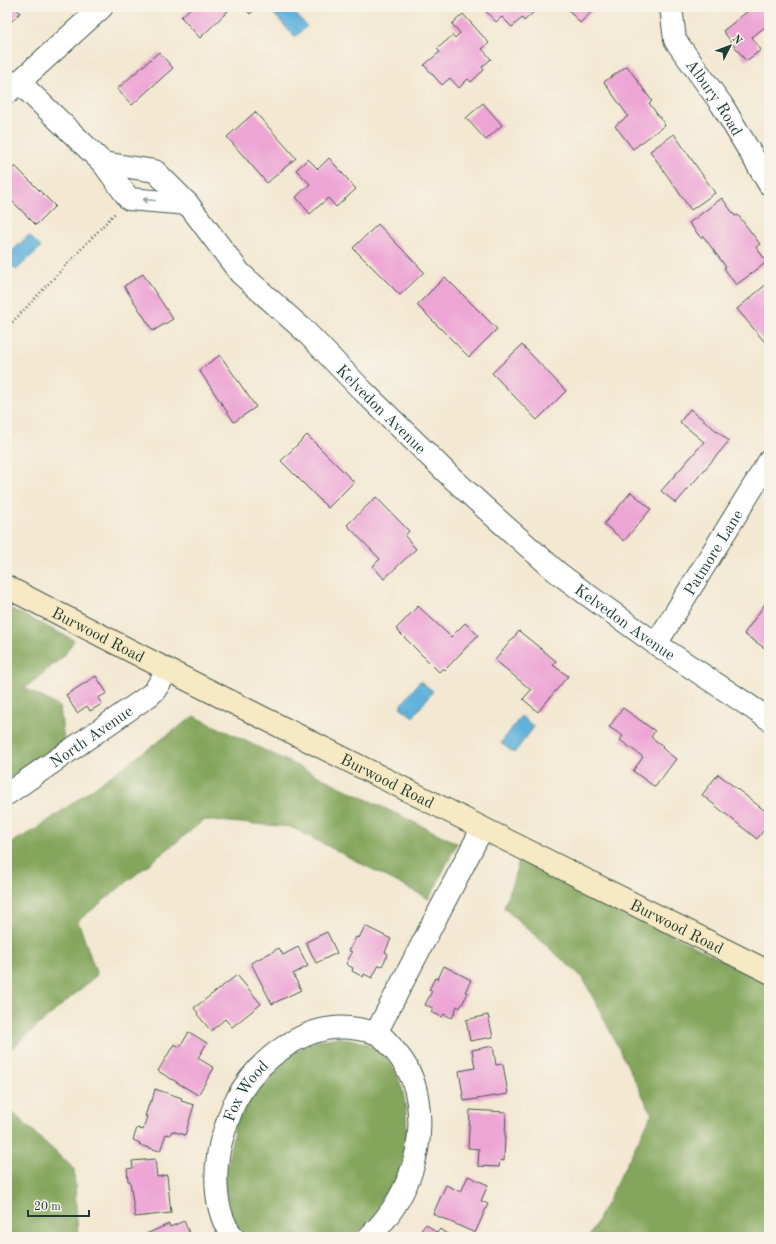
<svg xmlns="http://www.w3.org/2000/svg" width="776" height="1244" font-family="'Old Standard TT',serif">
<rect width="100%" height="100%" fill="#f7f3e8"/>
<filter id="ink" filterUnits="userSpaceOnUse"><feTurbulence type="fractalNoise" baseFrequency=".025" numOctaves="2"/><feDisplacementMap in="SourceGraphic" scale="8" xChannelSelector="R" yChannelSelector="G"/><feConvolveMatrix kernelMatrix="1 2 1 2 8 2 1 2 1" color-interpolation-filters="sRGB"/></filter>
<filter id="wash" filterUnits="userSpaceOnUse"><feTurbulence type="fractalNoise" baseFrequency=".012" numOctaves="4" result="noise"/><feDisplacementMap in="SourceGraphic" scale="16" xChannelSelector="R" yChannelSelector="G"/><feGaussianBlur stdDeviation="0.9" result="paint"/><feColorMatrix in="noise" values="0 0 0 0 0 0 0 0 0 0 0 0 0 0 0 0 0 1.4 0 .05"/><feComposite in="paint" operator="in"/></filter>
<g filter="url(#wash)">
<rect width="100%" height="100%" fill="#f3e8d1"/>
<path fill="#83a65c" stroke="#517248" d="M7,607L74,640L64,656L25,688L60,707L64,741L7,780Z
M194,716L457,843L429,899L291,827L204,820L78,921L97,975L7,1052L11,1111L74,1169L78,1237H7V845L35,830Z
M520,858L769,984V1237H589L652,1114L583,978L504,908Z
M336,1037C350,1039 364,1041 376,1049C391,1059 399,1076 403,1092C413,1139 402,1188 369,1222C364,1227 359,1233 353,1237H242L232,1219L224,1183L236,1119L259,1081L294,1052L315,1042Z"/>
<path fill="#61b2dc" stroke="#407888" d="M279,7H289L307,26L295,37L273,13Z
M29,235L41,247L16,270L7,260V256Z
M420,681L433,691L413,717L400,707Z
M521,716L534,727L514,753L501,743Z"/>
<g id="blocks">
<path fill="#eda5d5" d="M7,7H18L16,8L20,13L7,26Z
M192,7H232L200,38L181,17Z
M244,7H258L250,14Z
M482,7H534L536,10L524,21L522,18L512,27L502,17L496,22Z
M566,7H595L596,8L580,23Z
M753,7H769V24L752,37L761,50L746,61L723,31Z
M463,14L489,43L482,49L491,59L482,67L484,70L471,82L468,79L459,88L450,78L442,85L424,65L440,52L437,49L453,35L455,38L460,33L452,24Z
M159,52L173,68L132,105L117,89Z
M627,66L652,101L649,103L665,125L633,149L615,126L628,116L604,82Z
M483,103L502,125L486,140L466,118Z
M255,112L296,158L267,183L227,137Z
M674,134L715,193L691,210L650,151Z
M329,158L356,189L336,207L328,198L310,214L296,197L310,184L296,170L308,159L318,169Z
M15,166L55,206L36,225L7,196V174Z
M722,198L735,216L738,215L760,244L756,247L767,262L736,285L724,268L726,267L703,236L701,238L689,223Z
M378,224L424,272L400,295L353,248Z
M143,274L173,319L153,331L124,286Z
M445,277L497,329L469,357L417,305Z
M769,282V347L737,309Z
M522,345L566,391L537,420L492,373Z
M220,355L256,407L234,422L199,370Z
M690,409L729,441L676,503L661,491L704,442L680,422Z
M307,435L354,482L328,508L281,461Z
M631,492L651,509L624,541L604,524Z
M376,497L409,531L405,536L416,549L384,579L373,566L380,559L347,525Z
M769,598V651L744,634Z
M418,606L451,637L465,623L478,635L445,670L443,668L439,672L396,629Z
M519,631L556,661L553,665L568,676L538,712L523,699L531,690L495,660Z
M96,676L107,693L98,698L102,704L90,711L87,706L77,713L66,695Z
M623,708L655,731L651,737L663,746L662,748L676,759L655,787L633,771L643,757L620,740L623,736L609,727Z
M718,774L769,814V823L757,839L702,795Z
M365,926L391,939L385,952L388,954L382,966L379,965L372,978L364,974L363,977L352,971L353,968L346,964L352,952L349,951L356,937L359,938Z
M327,932L337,953L316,963L306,942Z
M298,947L308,966L293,974L301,990L272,1004L251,963L279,948L283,955Z
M444,966L471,980L465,992L468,993L460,1008L457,1006L452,1018L444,1014L442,1017L431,1012L433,1008L425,1005L432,991L429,990L435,978L438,979Z
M237,975L261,1004L232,1027L225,1019L211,1031L197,1014L198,1013L194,1008Z
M488,1015L493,1037L470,1041L466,1020Z
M189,1032L207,1043L198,1058L214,1068L198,1095L158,1071L174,1044L180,1047Z
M493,1046L496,1065L503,1064L508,1094L464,1101L459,1071L475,1068L472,1050Z
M155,1089L182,1098L181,1101L194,1105L185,1135L172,1131L170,1135L166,1134L160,1151L139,1145L140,1143L133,1140L137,1128L143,1130L147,1116H145L150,1101H152Z
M470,1110L506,1112L504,1161L500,1160L499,1167L478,1166L479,1149L468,1148Z
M155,1159L157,1177L167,1175L171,1213L135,1217L130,1181H128L127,1169L133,1168L132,1161Z
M468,1176L488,1185L481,1201L488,1204L475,1233L433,1214L446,1185L461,1192Z
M184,1221L191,1237H144V1235L169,1224L170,1227Z
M426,1224L437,1233L440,1229L451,1237H416Z"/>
</g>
</g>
<g filter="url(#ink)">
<use href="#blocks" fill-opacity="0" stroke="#3f574c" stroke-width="1"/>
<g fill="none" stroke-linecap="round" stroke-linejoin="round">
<g stroke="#3f574c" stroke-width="24">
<g id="street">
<path id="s1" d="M671,7L675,40L722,105L769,184"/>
<path d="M19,82L103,163L129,199L188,204"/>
<path d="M7,93L102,7"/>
<path id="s2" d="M103,163L155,171L188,204L240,273L306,332L362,390L450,476L497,519L557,572L585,593L656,644L769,719"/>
<path id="s3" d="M656,644L769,461"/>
<path id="s4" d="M7,794L150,695L155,690L168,670"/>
<path d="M376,1033L482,829"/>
<path id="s5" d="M233,1237C212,1210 213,1163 224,1132C227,1123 230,1113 234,1104C256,1060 307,1019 358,1029C363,1030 370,1031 376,1033C385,1037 393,1049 399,1056C410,1070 416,1086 418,1103C425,1154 405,1202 369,1237"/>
</g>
</g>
<g stroke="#3f574c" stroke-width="24">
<g id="secondary">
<path id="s6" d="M7,587L168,670L769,972"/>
</g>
</g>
<path stroke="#3f574c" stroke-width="2.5" stroke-dasharray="1 3" stroke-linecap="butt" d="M7,328L115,213"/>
<use href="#street" stroke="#fff" stroke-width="22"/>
<use href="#secondary" stroke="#f6e9c3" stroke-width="22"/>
</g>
<defs><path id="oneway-shaft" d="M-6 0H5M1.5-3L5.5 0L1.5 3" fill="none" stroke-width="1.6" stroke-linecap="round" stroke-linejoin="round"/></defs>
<use stroke="#8f9e9a" href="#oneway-shaft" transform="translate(149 200) rotate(-175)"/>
</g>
<g text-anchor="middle" stroke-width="4" stroke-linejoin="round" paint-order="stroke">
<g font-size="16" fill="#1f3d34" stroke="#f7f3e8">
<text dy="6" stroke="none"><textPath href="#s1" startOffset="103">Albury Road</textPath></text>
<text dy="6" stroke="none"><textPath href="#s2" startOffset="382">Kelvedon Avenue</textPath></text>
<text dy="6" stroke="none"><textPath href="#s3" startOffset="108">Patmore Lane</textPath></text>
<text dy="6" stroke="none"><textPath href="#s2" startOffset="706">Kelvedon Avenue</textPath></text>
<text dy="6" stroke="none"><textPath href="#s6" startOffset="103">Burwood Road</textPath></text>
<text dy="6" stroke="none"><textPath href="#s4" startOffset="102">North Avenue</textPath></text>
<text dy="6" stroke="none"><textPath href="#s6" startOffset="427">Burwood Road</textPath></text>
<text dy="6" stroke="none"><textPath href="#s6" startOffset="751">Burwood Road</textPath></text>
<text dy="6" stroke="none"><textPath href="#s5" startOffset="156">Fox Wood</textPath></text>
</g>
</g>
<rect width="776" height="1244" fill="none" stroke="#f7f3e8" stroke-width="24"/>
<g transform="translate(730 46) rotate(48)" stroke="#f7f3e8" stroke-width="3" paint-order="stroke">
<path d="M0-3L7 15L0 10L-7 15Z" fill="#1f3d34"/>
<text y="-6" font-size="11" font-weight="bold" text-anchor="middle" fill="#1f3d34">N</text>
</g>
<path d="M28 1210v6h61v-6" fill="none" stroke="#1f3d34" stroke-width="2"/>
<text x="34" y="1210" font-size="12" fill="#1f3d34" stroke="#f7f3e8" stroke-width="3" paint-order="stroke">20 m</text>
</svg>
